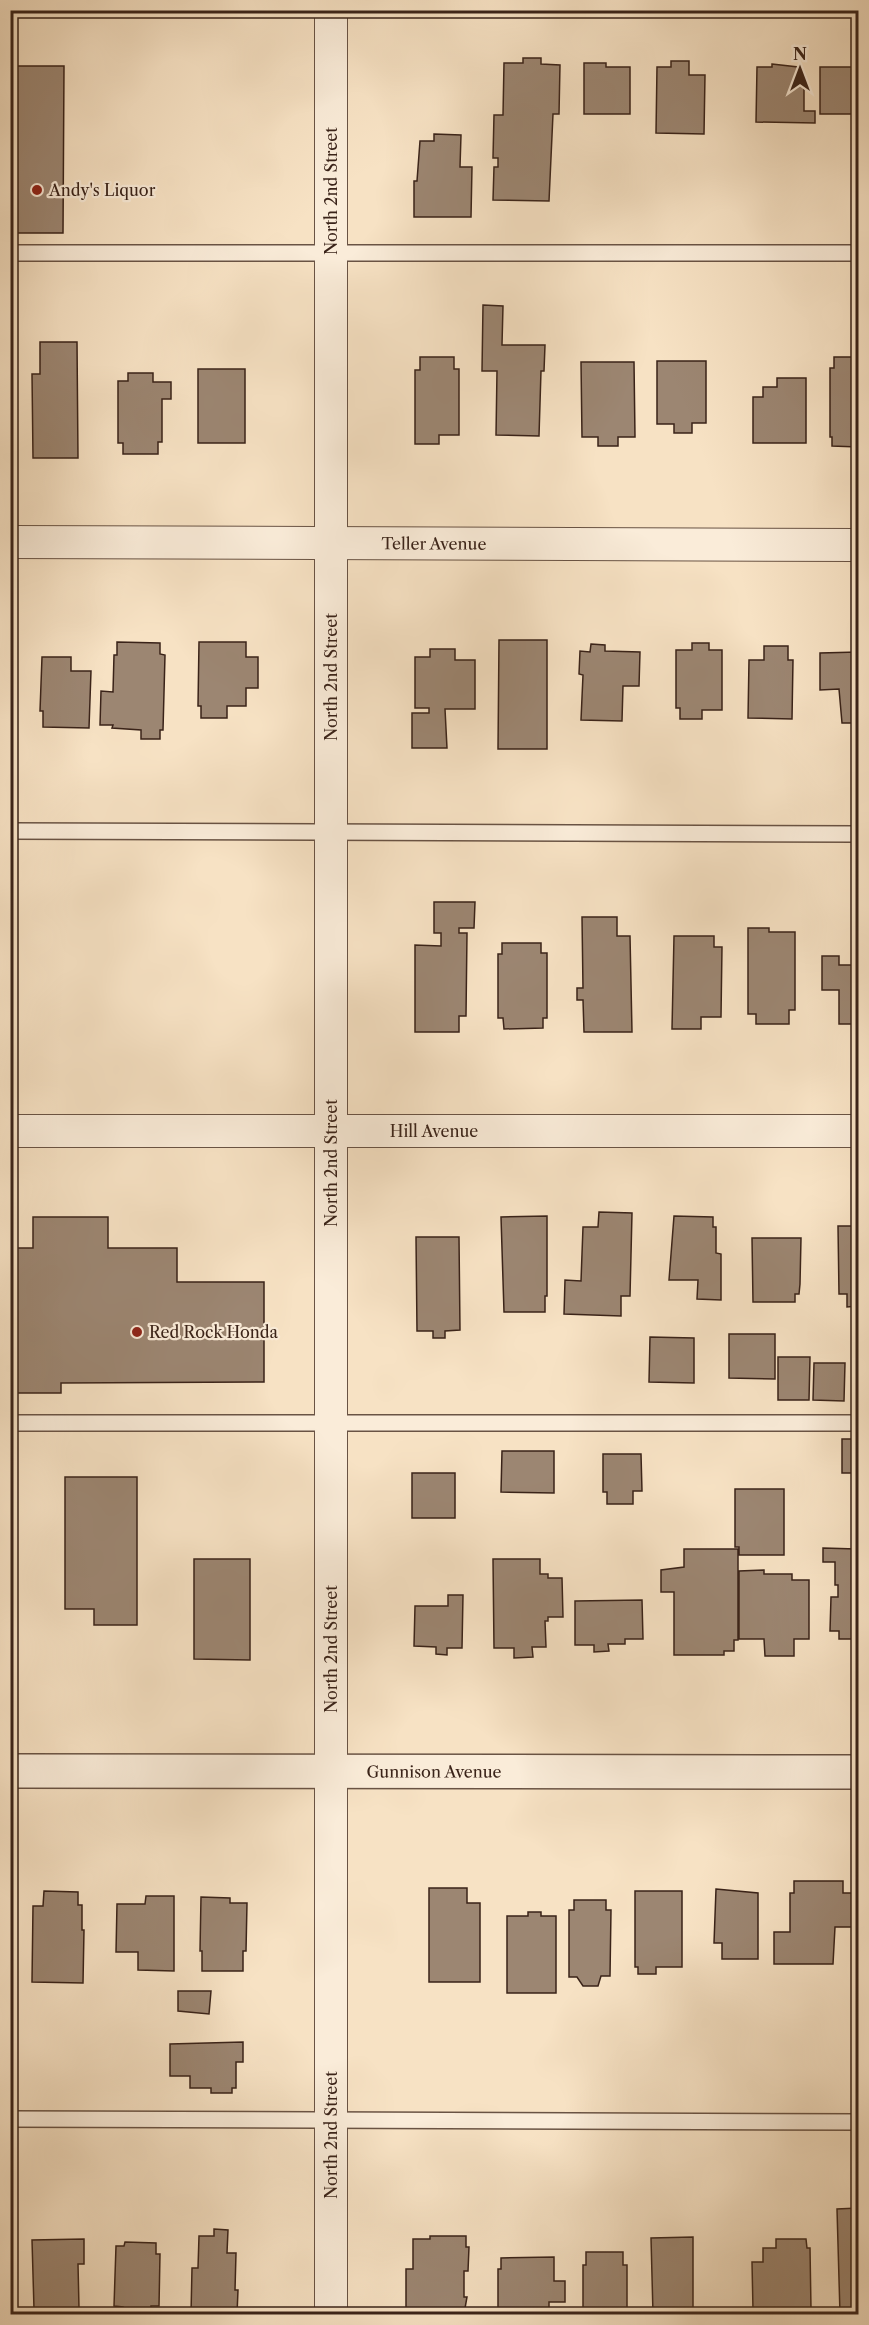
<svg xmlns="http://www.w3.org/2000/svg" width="869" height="2325" font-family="'Libre Caslon Text',serif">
<rect width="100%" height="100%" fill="#f7e2c4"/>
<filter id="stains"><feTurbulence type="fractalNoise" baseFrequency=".00333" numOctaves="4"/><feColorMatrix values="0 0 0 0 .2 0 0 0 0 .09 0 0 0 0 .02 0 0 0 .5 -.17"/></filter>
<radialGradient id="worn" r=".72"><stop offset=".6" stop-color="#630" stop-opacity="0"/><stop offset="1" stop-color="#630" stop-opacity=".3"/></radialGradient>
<path fill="#9c8672" stroke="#3a2319" stroke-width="1.5" d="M523,58H541V64L560,65L559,114H553L549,201L493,200L494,167H498V158H493L494,115H503L504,63H523Z
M671,61H689V75H705L704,134L656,133L657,67H671Z
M584,63H606V67H630V114H584Z
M772,64L798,67V77H804V111H815V123L756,122L757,67H772Z
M12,66H64L63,233H10Z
M820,67H853V70H858V120V114H820Z
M434,134L461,135L460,167H472L471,217H414V181H417L420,141H434Z
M483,305L503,306L502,345H545L544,371H541L539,436L496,435L497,371H482Z
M40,342H77L78,458H33L32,374H40Z
M420,357H454V369H459V435H439V444H415V370H420Z
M834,357H858V447L832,446V437H830V368H834Z
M657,361H706V423H692V433H674V424H657Z
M581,362H634L635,437H618V446H598V437H582Z
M198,369H245V443H198Z
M128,373H153V382H171V399H162V442H158V454H123V443H118V381H128Z
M777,378H806V443H753V397H763V387H777Z
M499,640H547V749H498Z
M117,642L160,643V654L165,655L163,730H160V739H141V730L112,728L113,725H100L101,691L113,692L114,655H117Z
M199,642H246V657H258V688H246V706H227V718H201V706H198Z
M692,643H709V650H722V710H702V719H680V708H676V650H692Z
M591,644L605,645V651L640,652L639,686H623L622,721L581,720L583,675L579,674L580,651L590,652Z
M764,646H788V660H793L792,719L748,718L749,660H764Z
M430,649H455V660H475V709H445L447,748H412V713H429V708H415V657H430Z
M858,652V723H842L839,689L820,690V653Z
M42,657H71V671H91L89,728L43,727V711H40Z
M10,851H12V1062H10Z
M434,902H475L474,928H459V933H467L466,1016H459V1032H415V945L441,946V933H434Z
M582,917H617V936H630L632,1032H584L583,1000H577V988H583Z
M748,928H769V932H795V1010H789V1024H756V1014H748Z
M674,936H714V947H722L721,1017H701V1029H672Z
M502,943H541V953H547V1018H543V1028L504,1029L503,1018H498V954H502Z
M822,956H839V965H852V958H858V1024H839V990H822Z
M599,1212L632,1213L630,1296H621V1316L564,1314L565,1280L581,1281L583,1227H598Z
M547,1216V1296H545V1312H504L501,1217Z
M674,1216L713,1217V1227H716V1253L721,1254V1300L697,1299L698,1280H669Z
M33,1217H108V1248H177V1282H264V1382L61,1383V1393H10V1248H33Z
M857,1219H858V1306L847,1307V1294H839L838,1226H857Z
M416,1237H459L460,1330L445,1331V1338H433V1331H417Z
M752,1238H801L800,1284L799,1294H795V1302H753Z
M729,1334H775V1379L729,1378Z
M650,1337L694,1338V1383L649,1382Z
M778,1357H810L809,1400H778Z
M814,1363H845L844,1401L813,1400Z
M842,1439H858V1473H842Z
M502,1451H554V1493L501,1492Z
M603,1454H641L642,1491H633V1504H607V1492H603Z
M412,1473H455V1518H412Z
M65,1477H137V1625H94V1609H65Z
M735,1489H784V1555H739V1547H735Z
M823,1548L856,1549V1562H858V1639H839V1631H830L831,1597H838V1585H835V1562H823Z
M684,1549H738V1640H734V1651H724V1655H674V1592H661V1570L684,1567Z
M194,1559H250V1660L194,1659Z
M493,1559H540V1574H548V1578H562L563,1617H548V1621H545L546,1647H532L533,1657L514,1658V1648H494Z
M764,1570V1574H792V1580H809V1639H794V1656H765L764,1639H739V1571Z
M448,1595H463L462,1648H447V1655L436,1654V1647L414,1646L415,1606H448Z
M642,1600L643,1639H625V1644H608L609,1651L594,1652V1645H575V1601Z
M794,1881H843V1893H855V1927H835L833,1964H774V1932H790V1893H794Z
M429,1888H467V1903H480V1982H429Z
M716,1889L758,1893V1959H722V1943H714Z
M44,1891L78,1892V1905H82V1930H84L83,1983L32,1982L33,1906H43Z
M635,1891H682V1967H656V1974H638V1967H635Z
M146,1896H174V1971L138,1970V1952H116L117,1904H145Z
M201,1897L230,1898V1903H247L246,1951H243V1971H202V1951H200Z
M574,1900H606V1910H611L610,1976H601L598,1986H583L577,1977H569V1910H574Z
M528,1912H541V1916H556V1993H507V1916H528Z
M178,1991H211L209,2014L178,2011Z
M243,2042V2062H236V2088H232V2093H211V2088H190V2076H170V2044Z
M858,2208V2314H840L837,2209Z
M214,2229L228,2230L227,2253H236L235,2290H238L237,2314H191L192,2268H198L199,2236H214Z
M430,2236H466V2247H469L468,2271H464V2297H467L464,2314H416L412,2311H406V2269H413V2239H430Z
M693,2237V2314H653L651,2238Z
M84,2239V2264H78L79,2308H74L75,2314H38V2309H34L32,2240Z
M776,2239H806L807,2248H810L811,2309L753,2310L752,2262H763V2248H776Z
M125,2242L156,2243V2254H160L159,2306H151V2314H123V2307L114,2306L116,2246H124Z
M586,2252H623V2265H627V2314H583V2265H586Z
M554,2257V2281H565V2302H549V2314H498V2269H501V2258Z"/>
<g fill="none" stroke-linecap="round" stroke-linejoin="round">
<g stroke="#695344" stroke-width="18">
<path id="service" d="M10,253H858
M10,831L858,834
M10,1423H858
M10,2119L858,2122"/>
</g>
<g stroke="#695344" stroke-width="34">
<g id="minor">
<path d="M331,10V2314"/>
<path id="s1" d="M10,542L858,545"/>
<path id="s2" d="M10,1131H858"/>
</g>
</g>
<g stroke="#695344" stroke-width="36">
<g id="tertiary">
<path id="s3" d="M10,1771L858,1772"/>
</g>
</g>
<use href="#service" stroke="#faecd9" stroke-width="15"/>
<use href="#minor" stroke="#faecd9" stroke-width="32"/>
<use href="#tertiary" stroke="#faecd9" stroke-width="33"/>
</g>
<g fill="#8f2418" stroke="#faecd9" stroke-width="2">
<circle cx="37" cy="190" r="6"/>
<circle cx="137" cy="1332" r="6"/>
</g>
<g text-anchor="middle" stroke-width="4.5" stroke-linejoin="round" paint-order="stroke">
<g font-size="16" fill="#3a2319" stroke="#faecd9" text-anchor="start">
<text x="49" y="196">Andy's Liquor</text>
<text x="149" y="1338">Red Rock Honda</text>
</g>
<g font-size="16" fill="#3a2319" stroke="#faecd9">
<text transform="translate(331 191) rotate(-90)" y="6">North 2nd Street</text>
<text dy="6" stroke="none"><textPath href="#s1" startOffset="424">Teller Avenue</textPath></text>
<text transform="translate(331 677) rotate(-90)" y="6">North 2nd Street</text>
<text dy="6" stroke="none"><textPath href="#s2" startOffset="424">Hill Avenue</textPath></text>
<text transform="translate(331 1163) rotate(-90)" y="6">North 2nd Street</text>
<text transform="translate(331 1649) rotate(-90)" y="6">North 2nd Street</text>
<text dy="6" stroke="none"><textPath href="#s3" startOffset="424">Gunnison Avenue</textPath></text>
<text transform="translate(331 2135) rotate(-90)" y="6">North 2nd Street</text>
</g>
</g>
<rect width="869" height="2325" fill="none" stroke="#f7e2c4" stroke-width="36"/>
<rect x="12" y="12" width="845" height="2301" fill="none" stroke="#3a2319" stroke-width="3"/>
<rect x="18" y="18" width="833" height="2289" fill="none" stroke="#3a2319" stroke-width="1.5"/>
<g transform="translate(800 69)" stroke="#faecd9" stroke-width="4.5" paint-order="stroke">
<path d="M0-4.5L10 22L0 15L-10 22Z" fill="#3a2319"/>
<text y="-9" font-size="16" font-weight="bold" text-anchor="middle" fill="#3a2319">N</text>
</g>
<rect width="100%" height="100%" filter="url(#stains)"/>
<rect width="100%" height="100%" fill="url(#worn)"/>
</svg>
